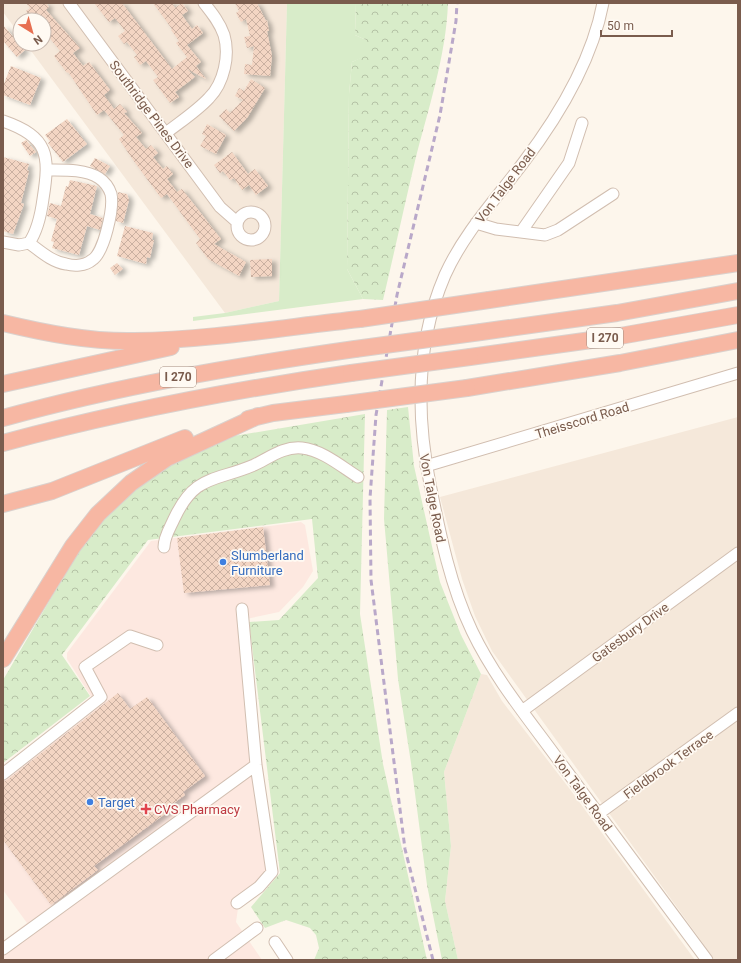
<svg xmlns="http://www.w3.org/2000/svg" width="741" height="963" font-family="Roboto,sans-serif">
<defs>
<pattern id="forest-crowns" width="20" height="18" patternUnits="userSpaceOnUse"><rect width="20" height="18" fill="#d8ecc9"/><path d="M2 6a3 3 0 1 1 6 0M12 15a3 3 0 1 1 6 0" fill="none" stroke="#b4c2a5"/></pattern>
<pattern id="building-cross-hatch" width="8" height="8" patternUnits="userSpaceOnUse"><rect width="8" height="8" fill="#f3d5c3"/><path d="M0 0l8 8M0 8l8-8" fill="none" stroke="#cab0a1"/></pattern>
<filter id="shadow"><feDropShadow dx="4.5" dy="2.5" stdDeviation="2" flood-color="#0004"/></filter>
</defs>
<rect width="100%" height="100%" fill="#fdf6ec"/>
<path fill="#f5e8da" d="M3,3H287L279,301L225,313L26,44H44V20H20V35L3,12Z
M738,417V960H715L492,651L475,616L462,579L440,497Z
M481,674L487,675L502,701L569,788L695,960H458L445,901L451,846L444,772Z"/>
<path fill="#fde8e0" d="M301,522L305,525L313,571L303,587L279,612L246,619L275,869L240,895L236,922L262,960H3V941L27,923L3,890V766L92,698L67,659V653L151,541Z"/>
<path fill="#d8ecc9" d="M287,3H356L355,35L366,40V56L352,62L349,94L347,269L363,299L193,321V317L225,313L279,301Z"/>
<path fill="url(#forest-crowns)" d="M356,3H448C446,57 428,109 415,161C404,207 394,254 383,300L363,299L347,269L349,94L352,62L366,55V40L355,35Z
M408,407L414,466L440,582L461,635L481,674L444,772L451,846L445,901L458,960H442L427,885L411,763L398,679L384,519L387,410Z
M365,414L360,614L383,764L427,960H314L319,948L316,935L310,928L286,920L265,928L251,907L280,873L249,622L279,620L318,578L312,519L148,540L62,655L90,696L3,763V680L81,547L111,510L148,478L222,438Z"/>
<path fill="url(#building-cross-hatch)" filter="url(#shadow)" d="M26,3H46L49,7L46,10L80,48L73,53L83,66L89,62L110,90L104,95L114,109L120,104L127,112L124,113L142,133L136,137L146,149L151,145L158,153L153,157L163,169L167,166L173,174L167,179L177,192L182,189L221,239L214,244L246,262L239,276L208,259L196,243L200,239L167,194L161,198L133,160L119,139L124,135L104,110L97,115L68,72L67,73L54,56L60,51L44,31V20H33L26,11L30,8Z
M94,3H122L172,69L187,57L176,43L179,41L171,30L172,29L153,3H172L175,8L182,3L188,11L182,15L192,29L197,25L203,33L187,45L201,62L196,66L206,79L187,69L195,77L175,92L179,97L170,103L153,80L158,77L146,61L140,65L134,57L137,55L127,42L124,44L118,36L125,31L115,18L109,22Z
M235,3H257L266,21L267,20L269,31H267L272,56L270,76L244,74L245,64L252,65L254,46L247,48L244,37L250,36L246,19L241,22L236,13L239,11Z
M3,25L25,50L17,57L3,41Z
M11,66L41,78L30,105L3,95V86Z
M251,79L265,88L247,118L234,131L219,116L226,109L230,113L243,100L235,96L239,88L244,91Z
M67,119L87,144L63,162L48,143L50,141L45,135Z
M207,124L226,135L216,154L200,146L206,136L202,134Z
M26,140L36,152L30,156L21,143Z
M232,152L248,174L255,169L268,186L256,195L249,185L242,190L234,178L230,180L223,171L220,173L214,165Z
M3,157L29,164L27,170L29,171L21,203L24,204L13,234L3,231Z
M95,158L110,166L105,174L90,166Z
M70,180L97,186L90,214L103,218L100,230L87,226L79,255L52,248L54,242L51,241L57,219L47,216L50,203L61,206L66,186L68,187Z
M118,192L127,194L129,200L123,223L116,221Z
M125,226L153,233L152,240H154L150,258L147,257L146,264L117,256Z
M272,259V276L251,277L250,260Z
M117,263L123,269L115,275L110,268Z
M263,527L270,585L184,593L177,538Z
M118,693L130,709L147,697L205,776L183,792L185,795L167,808L169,811L94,866L98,870L51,905L3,840V781L7,780Z"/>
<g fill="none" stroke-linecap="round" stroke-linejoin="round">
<g stroke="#d1beb0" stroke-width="13">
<path id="minor" d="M69,3L220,207L237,222
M603,3C592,61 558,117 523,163C495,200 464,233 445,275C416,342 416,414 430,484C440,534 450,585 472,631C494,677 527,717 557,758C607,825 657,893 707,960
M3,121C49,137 50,155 43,199C41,214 38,230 29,243
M166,133C180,122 197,111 209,98C224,83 230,55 224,35C220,23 212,13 204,3
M237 226a14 14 0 1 1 28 0a14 14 0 1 1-28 0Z
M476,223L496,229L545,235L558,230L613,194
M521,232L569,163L582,123
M3,242L19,245L29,243C40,251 52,262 66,264C74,266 85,266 92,260C104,253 114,208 111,194C109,188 105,182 99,178C85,169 64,170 48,170
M426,466L738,373
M164,547C164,537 170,528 174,519C195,474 214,482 254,465C269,458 284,446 302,448C322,450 342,467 358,477
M522,711L738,553
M3,774L101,697L85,667L130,636L157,645
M598,814L738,713
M237,903L259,887L272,872L256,765L242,609
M275,942L287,960
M3,949L256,765
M214,960L257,928"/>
</g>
<g stroke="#dad1cd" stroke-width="18">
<path id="highway" d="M489,300L738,263
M3,323C45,333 90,342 134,341C210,340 286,327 360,319
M481,332L617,313L738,291
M470,357L620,336L738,315
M3,384L171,347
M467,388L620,363L738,340
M3,418C119,386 236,366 355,349
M248,419L273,413L346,404
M3,443C118,412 233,390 351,373
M3,504L52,491L185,438
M3,659L73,546L98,514L131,483L167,458L258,416"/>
</g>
<use href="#minor" stroke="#fff" stroke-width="11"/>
<use href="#highway" stroke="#f7b7a3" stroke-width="16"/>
<path stroke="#b9a8c9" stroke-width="3" stroke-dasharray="6 4" stroke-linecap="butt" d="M433,960L405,849L371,580L370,498L376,415L397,295L440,115L456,21L457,3"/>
<g stroke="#dad1cd" stroke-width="18" stroke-linecap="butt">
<path id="highway-bridge" d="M360,319L489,300
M355,349L481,332
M351,373L470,357
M346,404L467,388"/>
</g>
<use href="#highway-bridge" stroke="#f7b7a3" stroke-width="16"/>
</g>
<g fill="#3f7fe0" stroke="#fffaf3" stroke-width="1.5">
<circle cx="223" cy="562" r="4"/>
<circle cx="90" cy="802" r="4"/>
</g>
<path fill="#e0444e" stroke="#fffaf3" stroke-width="1.5" d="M144 803h4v4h4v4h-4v4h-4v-4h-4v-4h4z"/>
<g text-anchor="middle" stroke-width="3.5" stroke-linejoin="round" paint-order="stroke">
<g fill="#fffaf3" stroke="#a28b7f" stroke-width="1">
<rect x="587" y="328" width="36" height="20" rx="3"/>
<rect x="160" y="367" width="36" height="20" rx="3"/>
</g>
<g font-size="12" font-weight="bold" fill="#7a5c4d">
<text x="605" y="342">I 270</text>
<text x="178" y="381">I 270</text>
</g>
<g font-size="13" fill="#7a5c4d" stroke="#fffaf3">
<text transform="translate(152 114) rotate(53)" y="5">Southridge Pines Drive</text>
<text transform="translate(505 185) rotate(-53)" y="5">Von Talge Road</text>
<text transform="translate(582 420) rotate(-17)" y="5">Theisscord Road</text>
<text transform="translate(433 498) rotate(79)" y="5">Von Talge Road</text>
<text transform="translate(630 632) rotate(-36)" y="5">Gatesbury Drive</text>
<text transform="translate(668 764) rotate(-36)" y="5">Fieldbrook Terrace</text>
<text transform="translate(583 793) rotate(54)" y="5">Von Talge Road</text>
</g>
<g font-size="13" fill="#366cbe" stroke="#fffaf3" text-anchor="start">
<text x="231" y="560">Slumberland<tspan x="231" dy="15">Furniture</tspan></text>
<text x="98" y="807">Target</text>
</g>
<g font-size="13" fill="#be3a42" stroke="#fffaf3" text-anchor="start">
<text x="154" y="814">CVS Pharmacy</text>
</g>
</g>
<rect width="741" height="963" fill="none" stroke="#7a5c4d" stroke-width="8"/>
<g transform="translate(32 32) rotate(143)"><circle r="19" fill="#fffaf3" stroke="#cabbb1"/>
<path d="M0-3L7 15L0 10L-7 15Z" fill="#e76f51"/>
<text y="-6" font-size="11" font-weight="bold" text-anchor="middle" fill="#7a5c4d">N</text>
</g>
<path d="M601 30v6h71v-6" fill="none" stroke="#7a5c4d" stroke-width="2"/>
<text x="607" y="30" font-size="12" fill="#7a5c4d" stroke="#fffaf3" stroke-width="3" paint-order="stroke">50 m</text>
</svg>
